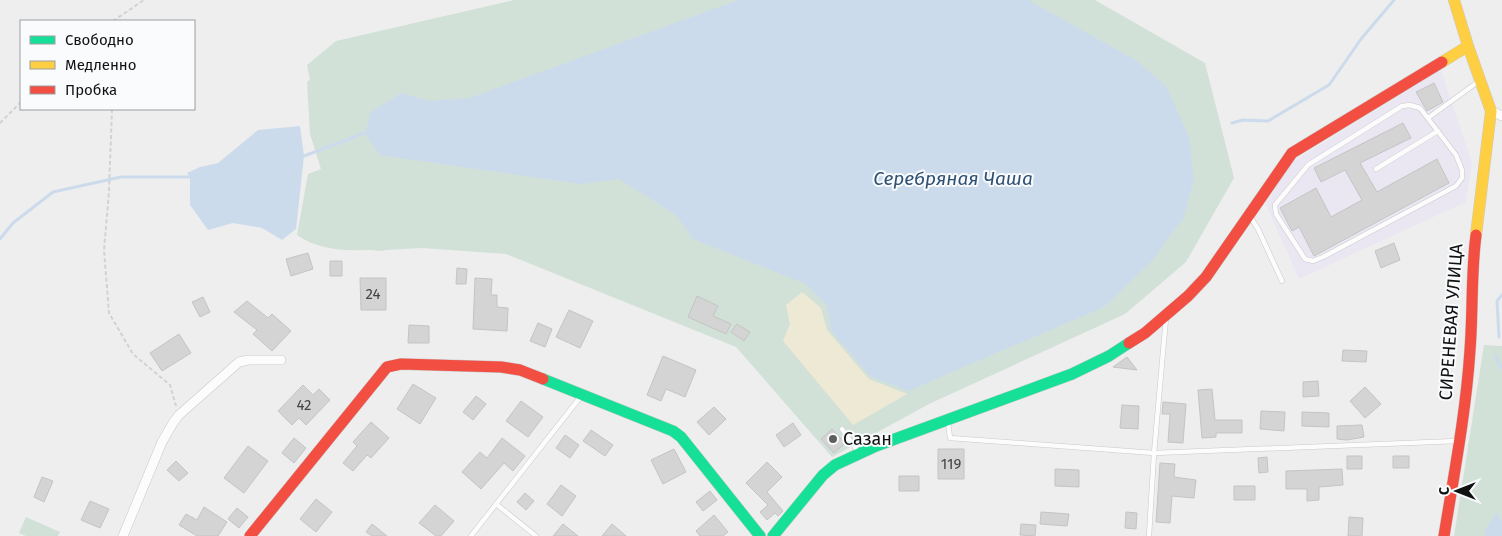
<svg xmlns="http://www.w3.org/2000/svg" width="1502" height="536" font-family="'Fira Sans',sans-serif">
<rect width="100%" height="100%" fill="#eeeeef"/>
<path fill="#eae7f3" d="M1441,70L1472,163L1466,202L1299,279L1266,205L1289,164Z"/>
<path fill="#d1e1d8" d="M514,0H1095L1205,63L1234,178L1186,262L1125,314L929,404L832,457L736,347L506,254L422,248L386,250C381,252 376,250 371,250C345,251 318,250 297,235L308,174L321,169L310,134L307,82L310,80L307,65L336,41Z
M1484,345L1502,346V536H1454Z
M26,517L60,532L58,536H26L19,533Z"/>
<path fill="#eee9d5" d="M802,292L821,308L827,330L869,379L907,394L853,425L783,341L790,324L786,305Z"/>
<path fill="#ccdbec" d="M738,0H1028L1137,61L1166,86L1189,137L1194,179L1184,217L1152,261L1104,307L908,391L870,376L831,331L827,306L806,284L693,239L676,215L619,179L581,184L380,155L365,133L371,112L401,93L430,101L470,98Z
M300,126L304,156L296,229L282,240L262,228L233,223L208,230L190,205V177L187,173L200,167L218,163L258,130Z
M1497,512L1502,522V536H1485L1486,529Z"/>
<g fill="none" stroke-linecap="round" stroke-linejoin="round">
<path stroke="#ccdbec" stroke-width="3" d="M1232,123L1243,120L1268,121L1329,85L1361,39L1394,0
M304,156L365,133
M0,239L13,223L53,192L121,177H190
M1499,337L1497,301L1502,295
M1496,355L1498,363L1502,368"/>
</g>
<path fill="#d4d4d5" stroke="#c4c4c4" d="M1434,83L1443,102L1427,111L1416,92Z
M1403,123L1411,138L1360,163L1377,192L1437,159L1449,183L1314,256L1299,227L1292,231L1280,208L1316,188L1331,217L1362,200L1345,170L1321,182L1314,168Z
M1394,243L1400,260L1381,268L1375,251Z
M308,253L313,269L291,276L286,259Z
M330,261H342V276H330Z
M457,268L467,269L466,284H456Z
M360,278H386V310H361Z
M475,278L492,279L491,295H497V307L508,308L507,331L473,329Z
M697,296L718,306L713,316L731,324L726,334L688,317Z
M203,297L210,312L200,317L192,302Z
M247,301L268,318L272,314L291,331L272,351L253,334L257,330L234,312Z
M569,310L593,321L580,348L556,337Z
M538,323L552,329L545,347L530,341Z
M737,324L750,332L744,341L731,332Z
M409,325L429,326V343H408Z
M179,334L191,353L162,371L150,353Z
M1343,350L1367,351L1366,362L1342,361Z
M663,356L696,370L685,397L666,389L661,401L647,395Z
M1127,357L1137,370L1113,367Z
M1318,381L1319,396L1303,397V382Z
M413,384L436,398L420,424L397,409Z
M303,385L313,395L319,389L330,400L306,425L299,418L292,425L278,411Z
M1365,387L1381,404L1365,418L1350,401Z
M1212,389L1215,420H1242V433H1216V437L1202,438L1198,390Z
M476,396L486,404L473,420L463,412Z
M521,401L543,417L528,437L506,421Z
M1163,402L1186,404L1183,443L1168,442L1170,414H1162Z
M1122,405L1139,406L1138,429L1120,428Z
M714,407L726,419L709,435L697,422Z
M1261,411L1285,412L1284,431L1260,429Z
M1302,412L1329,413V427L1302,426Z
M371,422L389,438L371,458L367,455L353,471L343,463L357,446L353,442Z
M793,423L801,435L784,447L776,435Z
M1362,425L1364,437L1347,440L1337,439V426Z
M832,429L845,443L834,453L821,439Z
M591,430L613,445L605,456L583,441Z
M565,435L579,445L570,458L556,448Z
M294,438L306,448L294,463L282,453Z
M502,438L525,456L513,471L504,463L481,489L462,472L480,452L487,458Z
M248,446L268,461L244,493L224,478Z
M674,449L686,472L663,484L651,460Z
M938,449H964V479H938Z
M1347,456H1362V469H1347Z
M1393,456H1409V468H1393Z
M1267,457L1268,472L1259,473L1258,458Z
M176,461L188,473L179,481L167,470Z
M767,462L782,477L767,492L783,511L778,516L775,513L767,520L760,512L768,505L746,483Z
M1160,463L1175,464L1174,477L1196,480L1194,498L1172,496L1170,523L1156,522Z
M1055,469L1079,470V487L1055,486Z
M1342,469L1343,485L1319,487V500L1307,501V489H1286V471Z
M899,476H919V491H899Z
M42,477L53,481L44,502L34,497Z
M561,485L576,496L562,516L547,504Z
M1234,486H1255V500H1234Z
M710,491L717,500L703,511L696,502Z
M525,493L534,501L526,510L517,502Z
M316,499L332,512L316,532L300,519Z
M90,501L109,509L100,528L81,520Z
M435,505L454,521L441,536H436L419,523Z
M204,507L227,522L218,536H197L179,525L186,514L197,520Z
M237,508L248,517L239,528L228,519Z
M1041,512L1069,514L1067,526L1040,524Z
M1126,512L1137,513L1136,529L1125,528Z
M714,515L728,532L723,536H700L696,531Z
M1349,517L1363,518L1362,536H1348Z
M372,524L387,536H372L366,532Z
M563,524L578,536H553Z
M612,524L626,536H602Z
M1021,524L1036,525L1035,536L1020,535Z"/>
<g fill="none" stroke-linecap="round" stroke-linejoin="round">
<g stroke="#c9c9ca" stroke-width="5.5">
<path id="lane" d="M1410,105L1420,108L1456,155L1462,170V178L1456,186L1323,257L1313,261L1305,259L1276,214L1275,205L1308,165L1402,106Z
M1428,118L1479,81
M1376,169L1438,131
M1249,215L1258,229L1282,281
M948,422L950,438L1154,453L1457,441
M842,429L859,453
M496,504L536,536
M471,536L582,395
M1149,536L1154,453L1166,318"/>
</g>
<g stroke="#c9c9ca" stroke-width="10">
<path id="street" d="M1491,111L1502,116
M123,536L162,442L173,423L179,415L239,362L248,360H281"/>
</g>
<g stroke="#c9c9ca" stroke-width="12">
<path id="fast" d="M543,379L673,431L681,437L760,536
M773,536L823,475L835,465L876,446L1072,374L1109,356L1129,343"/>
</g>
<g stroke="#c9c9ca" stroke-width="12">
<path id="slow" d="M1468,46L1491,111L1476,235
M1442,62L1468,46L1454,0"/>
</g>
<g stroke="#c9c9ca" stroke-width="12">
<path id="jam" d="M1129,343L1145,333L1188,296L1206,277L1292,153L1442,62
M250,536L387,367L401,364L501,367L520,370L543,379
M1444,536C1454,474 1466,412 1470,350C1473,312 1471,273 1476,235"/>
</g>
<path stroke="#d2d2d3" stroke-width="2" stroke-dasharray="4 2.5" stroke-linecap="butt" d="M113,21L144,0
M112,109L109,191L104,250L109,313L133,354L170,385L176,406
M0,123L21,102"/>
<use href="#lane" stroke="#fcfcfd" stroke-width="4.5"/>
<use href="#street" stroke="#fcfcfd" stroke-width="9"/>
<use href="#fast" stroke="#16e098" stroke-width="11"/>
<use href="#slow" stroke="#ffcf43" stroke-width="11"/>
<use href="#jam" stroke="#f24e42" stroke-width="11"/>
</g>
<circle fill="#5e5e5f" stroke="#fafbfd" stroke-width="2" cx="833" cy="439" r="5"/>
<g text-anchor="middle" stroke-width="4" stroke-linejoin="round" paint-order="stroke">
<g font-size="15" fill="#434444">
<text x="373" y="299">24</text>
<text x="304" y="410">42</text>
<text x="951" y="469">119</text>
</g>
<g font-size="18" fill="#101111" stroke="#fafbfd">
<text transform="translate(1451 322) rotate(-86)" y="6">СИРЕНЕВАЯ УЛИЦА</text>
</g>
<g font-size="18" fill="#101111" stroke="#fafbfd" text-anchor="start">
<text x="843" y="445">Сазан</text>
</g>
<g font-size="19" font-style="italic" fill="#2d5073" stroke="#fafbfd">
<text x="953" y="185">Серебряная Чаша</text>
</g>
</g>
<rect x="20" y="20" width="175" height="90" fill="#fafbfd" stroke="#9c9d9f"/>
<rect x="30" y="36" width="25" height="8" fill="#16e098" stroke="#9c9d9f"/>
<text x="65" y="45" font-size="15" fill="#101111">Свободно</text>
<rect x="30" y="61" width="25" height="8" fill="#ffcf43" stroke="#9c9d9f"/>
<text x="65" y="70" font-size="15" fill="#101111">Медленно</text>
<rect x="30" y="86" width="25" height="8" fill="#f24e42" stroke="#9c9d9f"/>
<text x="65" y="95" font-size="15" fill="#101111">Пробка</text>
<g transform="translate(1457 491) rotate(270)" stroke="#fafbfd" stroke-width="4" paint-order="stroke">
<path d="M0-4L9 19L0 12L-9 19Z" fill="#101111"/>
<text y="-8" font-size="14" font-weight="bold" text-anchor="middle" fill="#101111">С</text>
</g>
</svg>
